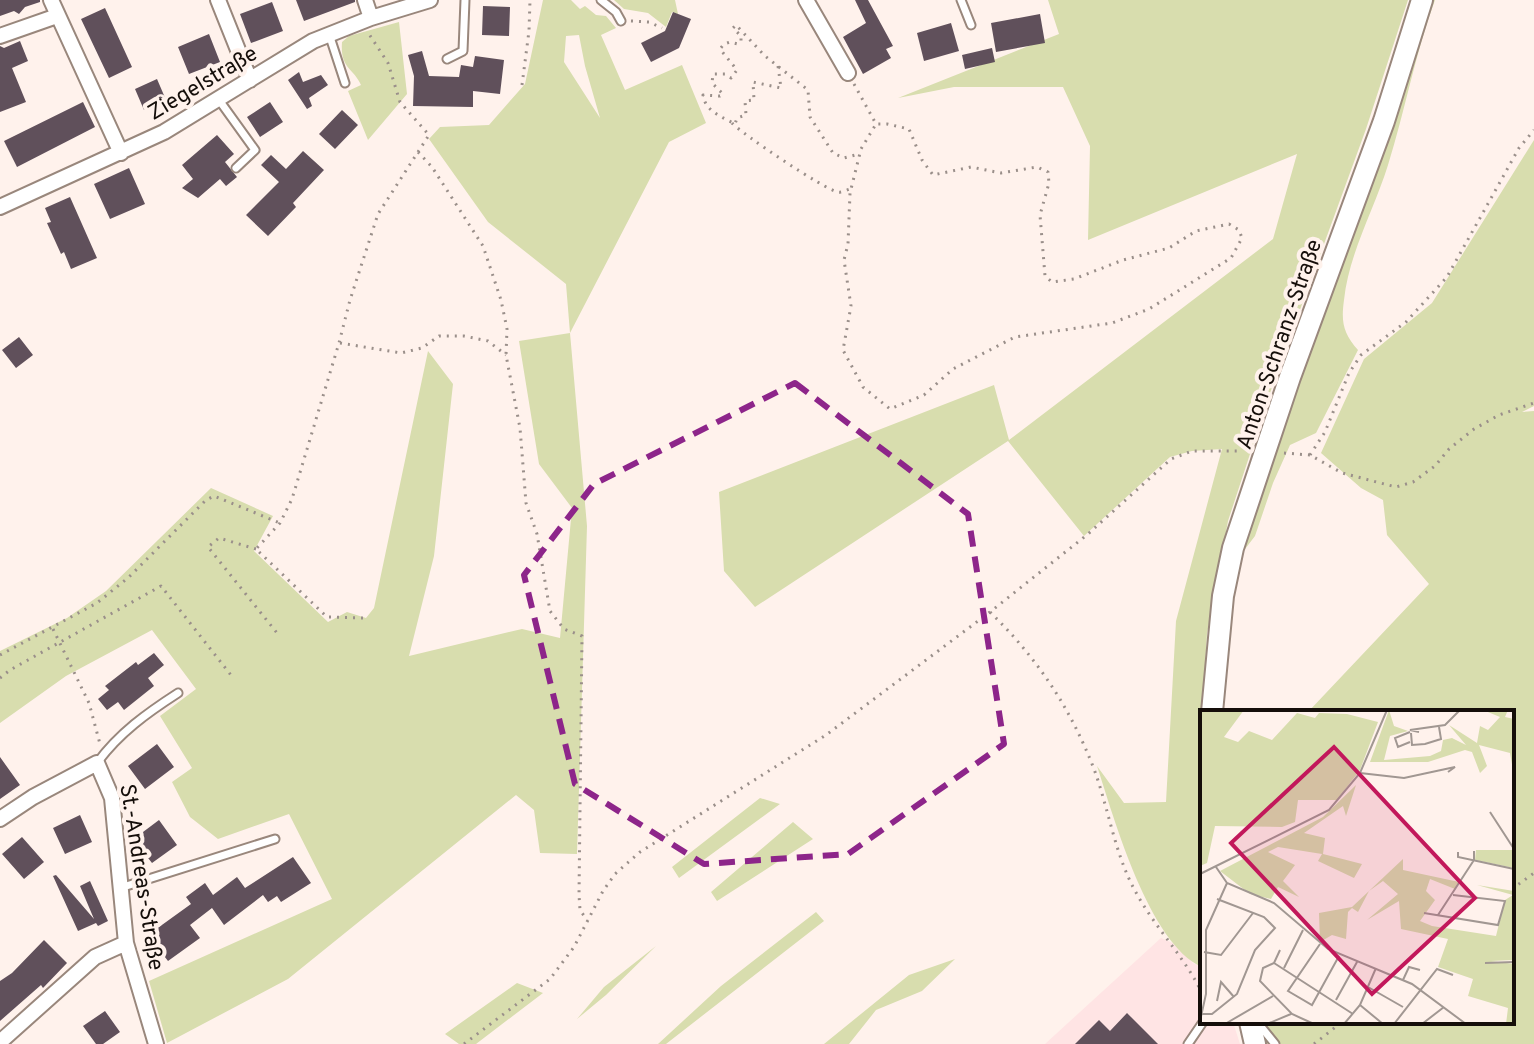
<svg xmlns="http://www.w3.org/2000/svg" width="1534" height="1044" font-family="Overpass,sans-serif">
<rect width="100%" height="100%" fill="#fff2ec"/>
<path fill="#ffe4e4" d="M1161,938L1175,944L1193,963L1202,967V1022H1233L1240,1044H1045Z"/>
<path fill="#d8ddae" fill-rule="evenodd" d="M543,0H571L580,9L585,6L596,15L606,16L616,28L601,35L625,90L682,65L706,123L669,142L570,333L587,526L577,854L540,853L534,810L516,795L288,979L167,1043L149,981L332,899L289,814L218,839L190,817L172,782L192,768L160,716L196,689L152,630L66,676L0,723V651L67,618L106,591L211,488L273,516L254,551L328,622L347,612L366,618L374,608L428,351L453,384L434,556L409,656L522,629L560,638L572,508L539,464L519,341L570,333L566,284L488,222L429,139L440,127L489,125L525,84ZM579,35L585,66L600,118L564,62L566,36Z
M614,0H675L678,14L672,12L666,27L648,13L624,9Z
M1048,0H1408L1366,129L1274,381L1228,521L1207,634L1202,712L1200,797L1202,967C1149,944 1114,818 1097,766L1124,803L1166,802L1176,621L1222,449L1192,451L1170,457L1084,536L1008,441L755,607L724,571L719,492L994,385L1009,440L1273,239L1297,154L1088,240L1090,146L1063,87H954L898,98L1059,34Z
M1422,0H1435C1415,54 1405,111 1388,165C1374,210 1349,253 1344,300C1341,322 1343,333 1358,350L1316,433L1290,445L1273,483L1255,536L1242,553L1283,406Z
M399,22L407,94L368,140L348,91L361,85C353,67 340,69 342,42L349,36Z
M1534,140V406L1522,412L1534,411V1044H1267L1260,1022H1512V712H1308L1429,584L1387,535L1383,500L1361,488L1321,453L1364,359L1432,303Z
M760,798L780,804L679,878L672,867Z
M793,822L813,839L717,901L711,892Z
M816,912L824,921L666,1044H658L721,986Z
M656,946L606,995L577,1019L604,987Z
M955,959L922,991L876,1010L849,1044H824L909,975Z
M517,983L543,993L476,1044H459L445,1034Z"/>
<path fill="#60505b" d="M0,0H40V2L25,7L19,14L14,11L0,16Z
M296,0H355V2L304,21Z
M855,0H868L893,46L886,49L891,58L863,74L843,37L866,23Z
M272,2L283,31L251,43L240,14Z
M483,6L510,7L509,36L482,35Z
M105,8L132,67L109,78L81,19Z
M673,12L691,19L679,48L651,62L641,43L665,31Z
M1040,14L1045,43L996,52L991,23Z
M951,23L959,51L924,61L917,33Z
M209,34L220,62L189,74L178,47Z
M20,41L28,61L12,68L26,102L0,112V46L4,48Z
M992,48L995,62L965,69L962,55Z
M422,51L429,76L459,77L461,65L473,67L475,56L504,60L500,94L473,91V107L413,106L414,76L408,55Z
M299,72L303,82L321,75L328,85L309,98L312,106L307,109L288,80Z
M157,79L166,100L144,110L135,89Z
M83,102L95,127L17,167L4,141Z
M270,102L283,122L260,137L247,117Z
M342,110L358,125L335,149L319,134Z
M217,135L234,154L225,162L237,177L226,186L220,179L198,198L182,188L193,179L182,165Z
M303,151L324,170L293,203L296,207L268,236L246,215L279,182L261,165L271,155L286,169Z
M129,168L145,204L110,219L94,184Z
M70,197L97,258L71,269L64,252L61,254L47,223L51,222L45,208Z
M19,337L33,355L16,368L2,350Z
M154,653L164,665L148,678L154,686L124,710L118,702L107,710L98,699L109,690L105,686L136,662L138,665Z
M157,744L174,767L145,789L128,766Z
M0,757L20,785L0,799Z
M80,815L92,842L65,854L53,828Z
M159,820L177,845L152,863L141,849L139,835Z
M22,837L44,862L24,879L2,854Z
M293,857L311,883L281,902L277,896L268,902L263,895L224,925L212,908L190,925L200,938L168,961L148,935L191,904L186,897L205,883L213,895L237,877L245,888Z
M56,875L94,919L80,886L90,881L108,921L98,926L96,923L78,931L53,876Z
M44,940L67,963L43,988L41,985L0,1021V981L12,973Z
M105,1011L120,1032L103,1044H96L83,1026Z
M1127,1013L1158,1044H1075L1099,1020L1110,1031Z"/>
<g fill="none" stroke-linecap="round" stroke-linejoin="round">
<g stroke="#99877c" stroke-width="11">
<path id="service" d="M601,0L616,12L621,21
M961,0L971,25
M329,34L345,83
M447,59L463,51L465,0
M219,100L255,150L236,168
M97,763C119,733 147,713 178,693
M120,888L275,839
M1253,1026L1262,1028L1275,1044
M1188,1044L1203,1022"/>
</g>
<g stroke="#99877c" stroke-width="18">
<path id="minor" d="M51,0L121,153
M218,0L250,80
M365,0L371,18
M806,0L848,73
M0,36L57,16
M0,207L164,132L313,41L371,18L430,0
M0,819L33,797L97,763L112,798L126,943L156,1044
M0,1042L95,957L126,943"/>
</g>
<g stroke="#99877c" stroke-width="24">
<path id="secondary" d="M1212,712L1223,596L1233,548L1290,377L1384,121L1422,0
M1250,1022L1255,1044"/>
</g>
<path stroke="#9a8f8a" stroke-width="3" stroke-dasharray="2 6" stroke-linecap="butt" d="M631,21L649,22L662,28
M778,66L781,88L753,82L754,100L745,101L746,115L737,118L735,124C722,117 705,111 703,95L720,96L723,94L712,83L713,74H725L731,78L737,70L720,49L724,44L730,42L738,44L741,41V36L733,28L736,25L765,56L808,90L810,117L833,153L844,158L859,154
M854,84L876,124H887L909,129L922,160L933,175L971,167L1001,173L1037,167L1048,172L1049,183L1040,215L1045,276L1052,282L1074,279L1123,260L1169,248L1196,231L1229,224L1239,230L1242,238L1231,258L1149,309L1112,323L1015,337L953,369L924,395L890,409L863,387L843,350L851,306L844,260L848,244L850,193L861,149L876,124
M522,85L529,31L530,0
M732,123C742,134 825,190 838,192C842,193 846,190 850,189
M418,152L432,167L483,246L501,300L507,329L506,355L520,428L526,503L537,534L550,611L564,629L582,636L579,895L580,910L587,920
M340,343L401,353L422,348L439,336H464L488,341L506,355
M1284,453L1310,455L1342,473L1396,487L1413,482L1435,466L1449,449L1474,429L1499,415L1534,403
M1310,455L1325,432L1349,373L1361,355L1406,322L1447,277L1519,148L1534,130
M256,549L219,538L208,547L277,633
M990,612C1037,658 1070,707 1094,769C1108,807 1114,849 1132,885C1152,925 1183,954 1202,993
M363,618L327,617L256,549L280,523L292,499L339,343L350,300L378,214L429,135L400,102L388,63L369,34
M53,629L89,703L100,744
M0,655L97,603L129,577L206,500L214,496L280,523
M0,678L10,670L161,586L234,679
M1512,889L1534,873
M464,1044L550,979L574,947L603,891L615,874L640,852L826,735L990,612L1088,534L1171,459L1192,451H1240
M1314,1044L1342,1022"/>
<use href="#service" stroke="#fff" stroke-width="7"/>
<use href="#minor" stroke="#fff" stroke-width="14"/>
<use href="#secondary" stroke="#fff" stroke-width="20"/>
</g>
<path fill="none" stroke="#8d258a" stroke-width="6" stroke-dasharray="16 10" stroke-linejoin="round" d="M795,383L968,514L1004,744L848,854L704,864L575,784L524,575L594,484Z"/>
<g text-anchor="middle" stroke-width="8" stroke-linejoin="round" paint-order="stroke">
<g font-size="22" fill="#150e0a" stroke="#fff2ec">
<text transform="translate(202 82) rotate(-31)" y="8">Ziegelstraße</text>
<text transform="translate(1278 344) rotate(-71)" y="8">Anton-Schranz-Straße</text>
<text transform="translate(143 877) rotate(81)" y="8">St.-Andreas-Straße</text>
</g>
</g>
<g transform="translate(1200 710)">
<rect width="314" height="314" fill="#fff2ec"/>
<path d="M0,0H44L24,27L38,32L49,21L72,30L97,3L115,8L119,3L147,4L178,12L160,60L137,90H98L95,112L82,117L15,116L7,153L0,156ZM189,0L194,16L208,21L190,26L184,50L230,46L241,41L243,30L252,28L266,35L249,15L277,33L280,16L288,20L300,7L283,0H308L305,7L314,9L313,60L310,43L279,35L287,56L280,63L272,42L265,40L228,52H170ZM156,75L146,106L143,96L104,123L125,128L123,144L162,154L154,168L118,151L122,144L78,137L68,142L95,155L83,171L99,187L78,177L71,189L50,184L20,161L123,107ZM276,140H314V158L275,150ZM203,149V160L259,172L255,179L230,169L226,181L235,190L220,211L232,216L296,226L305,190L313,185L277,175L314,181V250L291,251L314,254V314H306L308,298L268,286L273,269L238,257L248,229L201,219L199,191L167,210L198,184L183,171L169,181L158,202L152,198L148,202L146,229L132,225L120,232L119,203L152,197Z" fill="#d8ddae"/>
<path fill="none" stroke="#a19792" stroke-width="2" d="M210,22L195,28L198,37L210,32M219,22L210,20L245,15L260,0M211,23L212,35L225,34L241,29L239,17M160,63L204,68L255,57L248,62M290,102L314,139M258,142V147L314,159M16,157L27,173L74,193L128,239L212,274L266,314M0,164L129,100L160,63L187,0M224,203L298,215L305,191L253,185M238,205L274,150V141M120,234L88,281L112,295L139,246M80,240L74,253L63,258L60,271L92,304L114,314M4,242L21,245L53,203M74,253L153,304M285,253L314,252M84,258L103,220M203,270L209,257L220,260M168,277L203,297M136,290L157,252M17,291L21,272L34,287M160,295L183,314M2,304H12L37,284L55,240L75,218L64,207L17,189M0,311L6,284V220L27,173M25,314L73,286M67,314L91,304M144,314L160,295L176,258M194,314L237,259L253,265M222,314L244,297"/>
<path fill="#c2185b" fill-opacity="0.15" stroke="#c2185b" stroke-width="4" d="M134,37L275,188L172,284L31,133Z"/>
<rect width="314" height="314" fill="none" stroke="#150e0a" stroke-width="4"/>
</g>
</svg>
